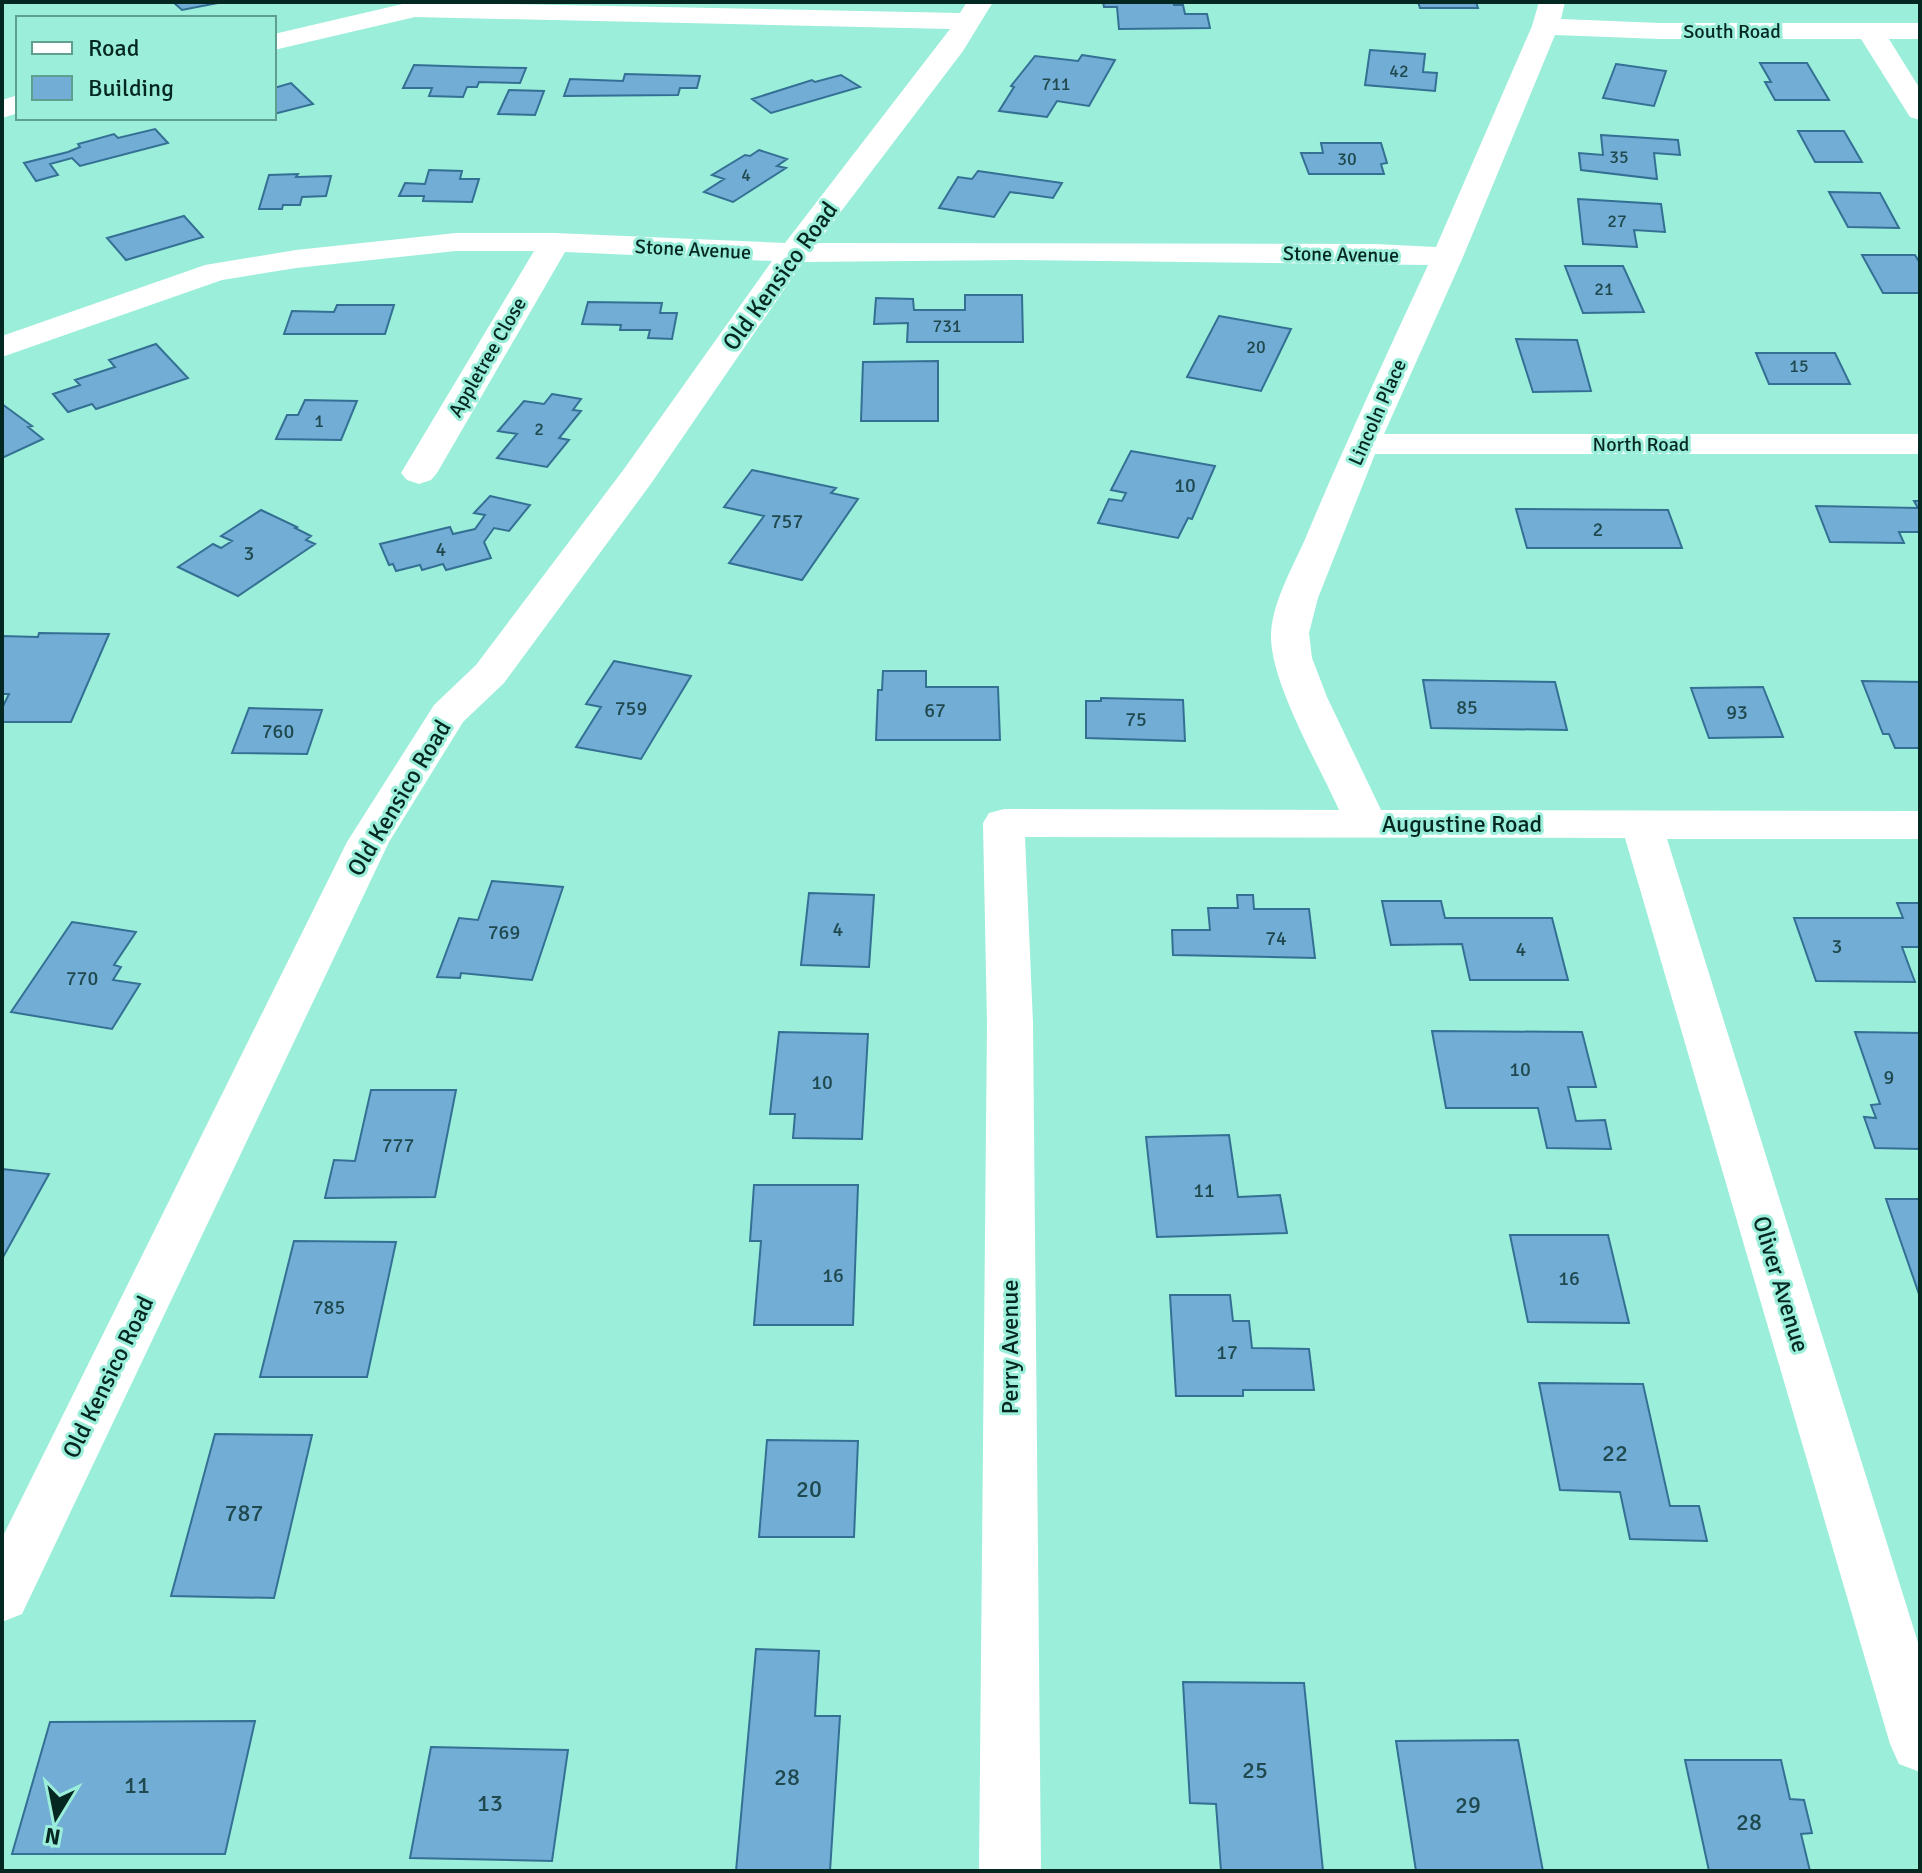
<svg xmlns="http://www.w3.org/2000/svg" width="1922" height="1873" font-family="Signika,sans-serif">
<rect width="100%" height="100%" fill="#9beeda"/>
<path fill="#71add4" stroke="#347094" stroke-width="2" d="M173,2H223L182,10Z
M1103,2H1173L1174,5H1183L1185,14H1207L1210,28L1119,29L1117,7H1104Z
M1418,2H1476L1478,8H1420Z
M1370,50L1425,54L1423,72L1437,73L1435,91L1365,85Z
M1082,55L1115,60L1089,106L1057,101L1047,117L999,111L1014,87L1011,86L1035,56L1078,61Z
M1760,63H1807L1829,100H1775L1765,82H1771Z
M1616,64L1666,71L1654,106L1603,98Z
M414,65L476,67L526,68L520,83L479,82L477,87H467L463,97L429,96L432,88H403Z
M625,74L700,76L697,88H680L678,95L564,96L570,79L623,81Z
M841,75L860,87L771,113L752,99L812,80L815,82Z
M291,83L313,104L274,114V88Z
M509,90L544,91L535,115L498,114Z
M155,129L168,143L80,166L72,158L50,164L58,175L36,181L24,163L68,152L80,147L78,144L114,134L118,138Z
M1798,131H1844L1862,162H1815Z
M1601,135L1678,140L1680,155L1654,153L1657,179L1581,170L1579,153L1603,155Z
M1321,143H1381L1387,163L1381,164L1384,174H1309L1301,153H1323Z
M759,150L787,159L777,166L786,168L733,202L704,192L724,179L712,175L745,155L750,156Z
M429,170L462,171L460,179H479L472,202L423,201L424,196H399L405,183L425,184Z
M978,171L1062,183L1053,198L1010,192L994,217L939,208L958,177L972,179Z
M298,174L296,177L331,176L326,196L302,197L300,205H283L282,209H259L269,175Z
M1829,192L1880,193L1899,228L1848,227Z
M1578,199L1661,204L1665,232L1634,230L1637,247L1583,244Z
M184,216L203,237L126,260L107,238Z
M1862,255H1915L1920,263V293H1883Z
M1565,266H1623L1644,312L1583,313Z
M965,295H1022L1023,342H907L908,323L874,324L876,298L913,299L914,310H965Z
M588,302L662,303L660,313H677L672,339L648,338L650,330H620L621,325L582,324Z
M337,305H394L385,334H284L292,311L334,312Z
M1219,316L1291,329L1261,391L1187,377Z
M1516,339L1577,340L1591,391L1533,392Z
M156,344L188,378L96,409L92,404L68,412L53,394L80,385L75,380L115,367L109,360Z
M1756,353H1835L1850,384H1769Z
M938,361V421H861L863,362Z
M552,394L581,399L573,410L581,411L559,438L569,440L547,467L497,458L517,434L498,431L524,401L544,404Z
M305,400L357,401L341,440L276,439L287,415H298Z
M2,404L32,426L28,427L43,439L2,458Z
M1131,451L1215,466L1192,519L1188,518L1178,538L1098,523L1109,499L1122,501L1126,493L1111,490Z
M752,470L836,488L831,493L858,499L802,580L729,563L764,516L724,507Z
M490,496L530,505L509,531L494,528L484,542L491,558L446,570L443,564L422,570L420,565L396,571L393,564L389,565L380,544L450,527L453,534L475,529L485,515L474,513Z
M1914,501H1920V532H1899L1904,543L1830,542L1816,506L1918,508Z
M1516,509L1668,510L1682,548H1527Z
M261,510L297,527L295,528L311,536L306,540L315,544L238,596L178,567L213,544L221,548L232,541L221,536Z
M39,633L109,634L71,722H2V708L9,694H2V636L38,637Z
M614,661L691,676L641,759L576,747L601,707L586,704Z
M883,671H926V687H998L1000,740H876L878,690H882Z
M1423,680L1555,682L1567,730L1431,728Z
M1862,681L1920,682V748H1895L1889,734H1883Z
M1763,687L1783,737L1709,738L1691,688Z
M1101,698L1183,700L1185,741L1086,738V701H1101Z
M249,708L322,710L307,754L232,753Z
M492,881L563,887L532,980L461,973L460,978L437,977L459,918L478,920Z
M809,893L874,895L869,967L801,965Z
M1237,895H1253L1254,909H1309L1315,958L1173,955L1172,930H1210L1208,908H1238Z
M1382,901H1441L1445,918H1552L1568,980H1470L1462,944L1391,945Z
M1897,903H1920V947H1902L1915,982L1816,981L1794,918H1903Z
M72,922L136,932L114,965L121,967L113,980L140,984L112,1029L11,1012Z
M1432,1031L1582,1032L1596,1087H1568L1576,1121L1605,1120L1611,1149L1547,1148L1538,1108H1446Z
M779,1032L868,1034L862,1139L793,1138L795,1114H770Z
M1855,1032L1920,1033V1149L1875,1148L1864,1117L1876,1118L1871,1105L1880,1104Z
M371,1090H456L435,1197L325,1198L334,1160L355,1161Z
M1229,1135L1238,1197L1280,1195L1287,1233L1157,1237L1146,1137Z
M2,1169L49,1174L2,1259Z
M754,1185H858L853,1325H754L761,1241H750Z
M1886,1199H1920V1297Z
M1510,1235H1608L1629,1323L1528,1322Z
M294,1241L396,1242L367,1377H260Z
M1170,1295H1230L1233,1321H1249L1252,1348L1309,1349L1314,1390H1243V1396H1176Z
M1539,1383L1643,1384L1670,1506H1699L1707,1541L1630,1539L1620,1492L1560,1490Z
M215,1434L312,1435L274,1598L171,1596Z
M767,1440L858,1441L854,1537H759Z
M756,1649L819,1651L815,1716H840L830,1871H736Z
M1183,1682L1304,1683L1323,1871H1221L1216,1804L1190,1803Z
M255,1721L225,1854H12L50,1722Z
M1518,1740L1543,1871H1416L1396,1741Z
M431,1747L568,1750L552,1861L410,1858Z
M1685,1760H1781L1790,1799L1804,1800L1812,1833L1801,1834L1810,1871H1709Z"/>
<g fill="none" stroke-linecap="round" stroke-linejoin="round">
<path fill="#fff" fill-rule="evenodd" d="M411,2L960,13L967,2H993L963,51L817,243L1375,244L1436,247L1532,26L1539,2H1565L1561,19L1660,23H1920V39H1889L1920,89V120L1910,117L1861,39H1660L1555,35L1463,257L1384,434H1920V454H1375L1318,598L1309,633L1312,658L1327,697L1381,810L1920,811V839H1667L1920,1649V1772L1899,1764L1890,1744L1625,838L1025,837L1033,1023L1041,1871H979L987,1023L983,823L989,813L1004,809L1339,810C1319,765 1270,682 1271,635C1272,602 1293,567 1306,537C1344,446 1386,356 1428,265L1018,260L803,262L650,485L504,683L463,722L389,842L22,1614L2,1622V1538L347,842L434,705L476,665L624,469L772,261L565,252L437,473L431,480L419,484L407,480L401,473L534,251H456L296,268L222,280L2,357V336L205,265L296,250L456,233H555L785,243L950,29L415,17L274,50V34Z
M18,95V113L2,118V100Z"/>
</g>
<g text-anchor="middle" stroke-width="6" stroke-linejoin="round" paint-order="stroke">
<g font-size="18" fill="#1f494e">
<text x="1399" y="77">42</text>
<text x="1056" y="90">711</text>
<text x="1619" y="163">35</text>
<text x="1347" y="165">30</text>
<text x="746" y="181">4</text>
<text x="1617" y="227">27</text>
<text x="1604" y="295">21</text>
<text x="947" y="332">731</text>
<text x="1256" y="353">20</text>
<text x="1799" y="372">15</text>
<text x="319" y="427">1</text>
<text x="539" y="435">2</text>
</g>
<g font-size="20" fill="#042821" stroke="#9beeda">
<text x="1732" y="38">South Road</text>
<text transform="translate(693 249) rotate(3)" y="7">Stone Avenue</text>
<text transform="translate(1341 254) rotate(1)" y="7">Stone Avenue</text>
<text transform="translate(487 357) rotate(-60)" y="7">Appletree Close</text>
<text transform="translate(1377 412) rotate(-66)" y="7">Lincoln Place</text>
<text x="1641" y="451">North Road</text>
</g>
<g font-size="20" fill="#1f494e">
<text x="1185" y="492">10</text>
<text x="787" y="528">757</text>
<text x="1598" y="536">2</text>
<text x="441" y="556">4</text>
<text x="249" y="560">3</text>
<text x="1467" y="714">85</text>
<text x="631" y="715">759</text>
<text x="935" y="717">67</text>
<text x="1737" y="719">93</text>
<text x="1136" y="726">75</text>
<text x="278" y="738">760</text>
<text x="838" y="936">4</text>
<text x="504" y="939">769</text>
<text x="1276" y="945">74</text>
<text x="1837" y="953">3</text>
<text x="1521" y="956">4</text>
<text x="82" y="985">770</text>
<text x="1520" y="1076">10</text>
<text x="1889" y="1084">9</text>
<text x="822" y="1089">10</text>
<text x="398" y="1152">777</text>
<text x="1204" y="1197">11</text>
<text x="833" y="1282">16</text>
<text x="1569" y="1285">16</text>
<text x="329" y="1314">785</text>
<text x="1227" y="1359">17</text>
</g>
<g font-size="24" fill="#042821" stroke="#9beeda">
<text transform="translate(780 276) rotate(-54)" y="8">Old Kensico Road</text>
<text transform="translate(399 798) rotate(-59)" y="8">Old Kensico Road</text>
<text x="1462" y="832">Augustine Road</text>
<text transform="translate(1781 1284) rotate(73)" y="8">Oliver Avenue</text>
<text transform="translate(1010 1347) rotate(-90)" y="8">Perry Avenue</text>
<text transform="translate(108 1377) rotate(-64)" y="8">Old Kensico Road</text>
</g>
<g font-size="24" fill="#1f494e">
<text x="1615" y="1461">22</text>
<text x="809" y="1497">20</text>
<text x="244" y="1521">787</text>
<text x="1255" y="1778">25</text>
<text x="787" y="1785">28</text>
<text x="137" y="1793">11</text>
<text x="490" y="1811">13</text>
<text x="1468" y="1813">29</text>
<text x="1749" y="1830">28</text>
</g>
</g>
<rect width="1922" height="1873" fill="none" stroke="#042821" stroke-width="8"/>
<rect x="16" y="16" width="260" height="104" fill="#9beeda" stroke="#5f9f90" stroke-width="2"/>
<rect x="32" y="42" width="40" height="12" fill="#ffffff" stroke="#5f9f90" stroke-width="2"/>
<text x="88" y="56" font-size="24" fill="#042821">Road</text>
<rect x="32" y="76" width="40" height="24" fill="#71add4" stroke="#5f9f90" stroke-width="2"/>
<text x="88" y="96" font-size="24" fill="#042821">Building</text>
<g transform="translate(56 1817) rotate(190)" stroke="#9beeda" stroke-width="6" paint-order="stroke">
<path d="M0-6L14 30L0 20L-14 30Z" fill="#042821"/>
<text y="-12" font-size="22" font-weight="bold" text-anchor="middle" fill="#042821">N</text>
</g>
</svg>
